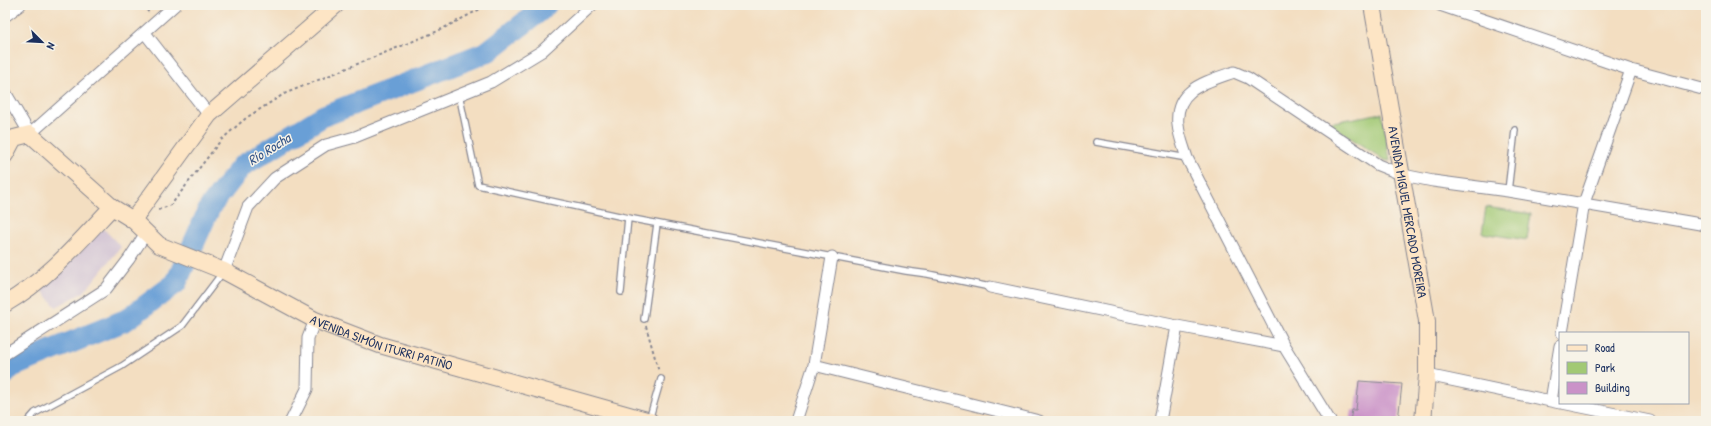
<svg xmlns="http://www.w3.org/2000/svg" width="1711" height="426" font-family="'Patrick Hand',sans-serif">
<rect width="100%" height="100%" fill="#f7f3e8"/>
<filter id="ink" filterUnits="userSpaceOnUse"><feTurbulence type="fractalNoise" baseFrequency=".025" numOctaves="2"/><feDisplacementMap in="SourceGraphic" scale="8" xChannelSelector="R" yChannelSelector="G"/><feConvolveMatrix kernelMatrix="1 2 1 2 8 2 1 2 1" color-interpolation-filters="sRGB"/></filter>
<filter id="wash" filterUnits="userSpaceOnUse"><feTurbulence type="fractalNoise" baseFrequency=".012" numOctaves="4" result="noise"/><feDisplacementMap in="SourceGraphic" scale="16" xChannelSelector="R" yChannelSelector="G"/><feGaussianBlur stdDeviation="0.9" result="paint"/><feColorMatrix in="noise" values="0 0 0 0 0 0 0 0 0 0 0 0 0 0 0 0 0 1.4 0 .05"/><feComposite in="paint" operator="in"/></filter>
<g filter="url(#wash)">
<rect width="100%" height="100%" fill="#f3dec1"/>
<path fill="#cebed1" d="M103,228L121,247L84,292L56,307L39,287L64,268Z"/>
<path fill="#a2c974" stroke="#5e7c69" d="M1382,113L1390,161L1384,160L1328,123Z
M1486,207L1531,214L1527,240L1482,233Z"/>
<g fill="none" stroke-linecap="round" stroke-linejoin="round">
<path stroke="#699fd6" stroke-width="22" d="M5,374L11,367L126,320L176,283L210,207L242,166L323,116L487,52L541,10L546,5"/>
</g>
<g id="blocks">
<path fill="#ca92c8" d="M1359,381L1402,384L1398,421H1350L1352,410H1356Z"/>
</g>
</g>
<g filter="url(#ink)">
<use href="#blocks" fill-opacity="0" stroke="#878690" stroke-width="1"/>
<g fill="none" stroke-linecap="round" stroke-linejoin="round">
<g stroke="#878690" stroke-width="8">
<path id="lane" d="M459,94L478,185L628,218L906,271L928,274L990,287
M1096,142L1187,158
M1508,191L1515,130
M621,292L628,218
M644,319L657,224
M649,420L661,379
M28,421L35,413L122,366L182,326L223,272"/>
</g>
<g stroke="#878690" stroke-width="13">
<path id="street" d="M1440,5L1631,70L1706,90
M5,16L20,5
M145,33L209,115
M5,92L30,134L175,5
M224,271L248,207L275,178L326,145L355,137L491,82L542,51L592,5
M990,287L1177,326L1284,346
M1562,333L1584,203L1631,70
M5,354L106,289L129,259L146,233
M814,365L1039,421
M1427,375L1560,403
M1551,401L1560,346
M1562,403L1650,421
M291,421L307,389L308,338L315,320
M796,421L814,365L832,257
M1160,421L1177,326
M1330,421L1284,346L1187,158C1184,148 1179,136 1178,125C1174,89 1206,82 1234,72L1248,78L1378,165L1403,175L1433,181L1508,191L1706,225"/>
</g>
<g stroke="#878690" stroke-width="18">
<g id="secondary">
<path id="s1" d="M1372,5L1427,321V375L1423,421"/>
<path id="s2" d="M5,155L14,138L30,134L112,207L133,220L159,245L224,271L315,320L380,345L650,421"/>
<path d="M133,220L209,115L336,5"/>
<path d="M5,304C47,280 79,242 112,207"/>
</g>
</g>
<path stroke="#878690" stroke-width="2" stroke-dasharray="3 3" stroke-linecap="butt" d="M143,5L150,14
M158,210L171,205L221,140L246,118L284,94L438,31L488,5
M646,326L659,372"/>
<use href="#lane" stroke="#fff" stroke-width="5.5"/>
<use href="#street" stroke="#fff" stroke-width="11"/>
<use href="#secondary" stroke="#fde5c5" stroke-width="16"/>
</g>
</g>
<g text-anchor="middle" stroke-width="3" stroke-linejoin="round" paint-order="stroke">
<g font-size="13" fill="#1b2f5e" stroke="#f7f3e8">
<text dy="5" stroke="none"><textPath href="#s1" startOffset="210">AVENIDA MIGUEL MERCADO MOREIRA</textPath></text>
<text dy="5" stroke="none"><textPath href="#s2" startOffset="450">AVENIDA SIMÓN ITURRI PATIÑO</textPath></text>
</g>
<g font-size="14" font-style="italic" fill="#365688" stroke="#f7f3e8">
<text transform="translate(269 149) rotate(-32)" y="5">Río Rocha</text>
</g>
</g>
<rect width="1711" height="426" fill="none" stroke="#f7f3e8" stroke-width="20"/>
<rect x="1559" y="332" width="130" height="72" fill="#f7f3e8" stroke="#9fa5b1"/>
<rect x="1567" y="345" width="20" height="6" fill="#fde5c5" stroke="#9fa5b1"/>
<text x="1595" y="352" font-size="12" fill="#1b2f5e">Road</text>
<rect x="1567" y="362" width="20" height="12" fill="#a2c974" stroke="#9fa5b1"/>
<text x="1595" y="372" font-size="12" fill="#1b2f5e">Park</text>
<rect x="1567" y="382" width="20" height="12" fill="#ca92c8" stroke="#9fa5b1"/>
<text x="1595" y="392" font-size="12" fill="#1b2f5e">Building</text>
<g transform="translate(42 42) rotate(114)" stroke="#f7f3e8" stroke-width="3" paint-order="stroke">
<path d="M0-3L7 15L0 10L-7 15Z" fill="#1b2f5e"/>
<text y="-6" font-size="11" font-weight="bold" text-anchor="middle" fill="#1b2f5e">N</text>
</g>
</svg>
